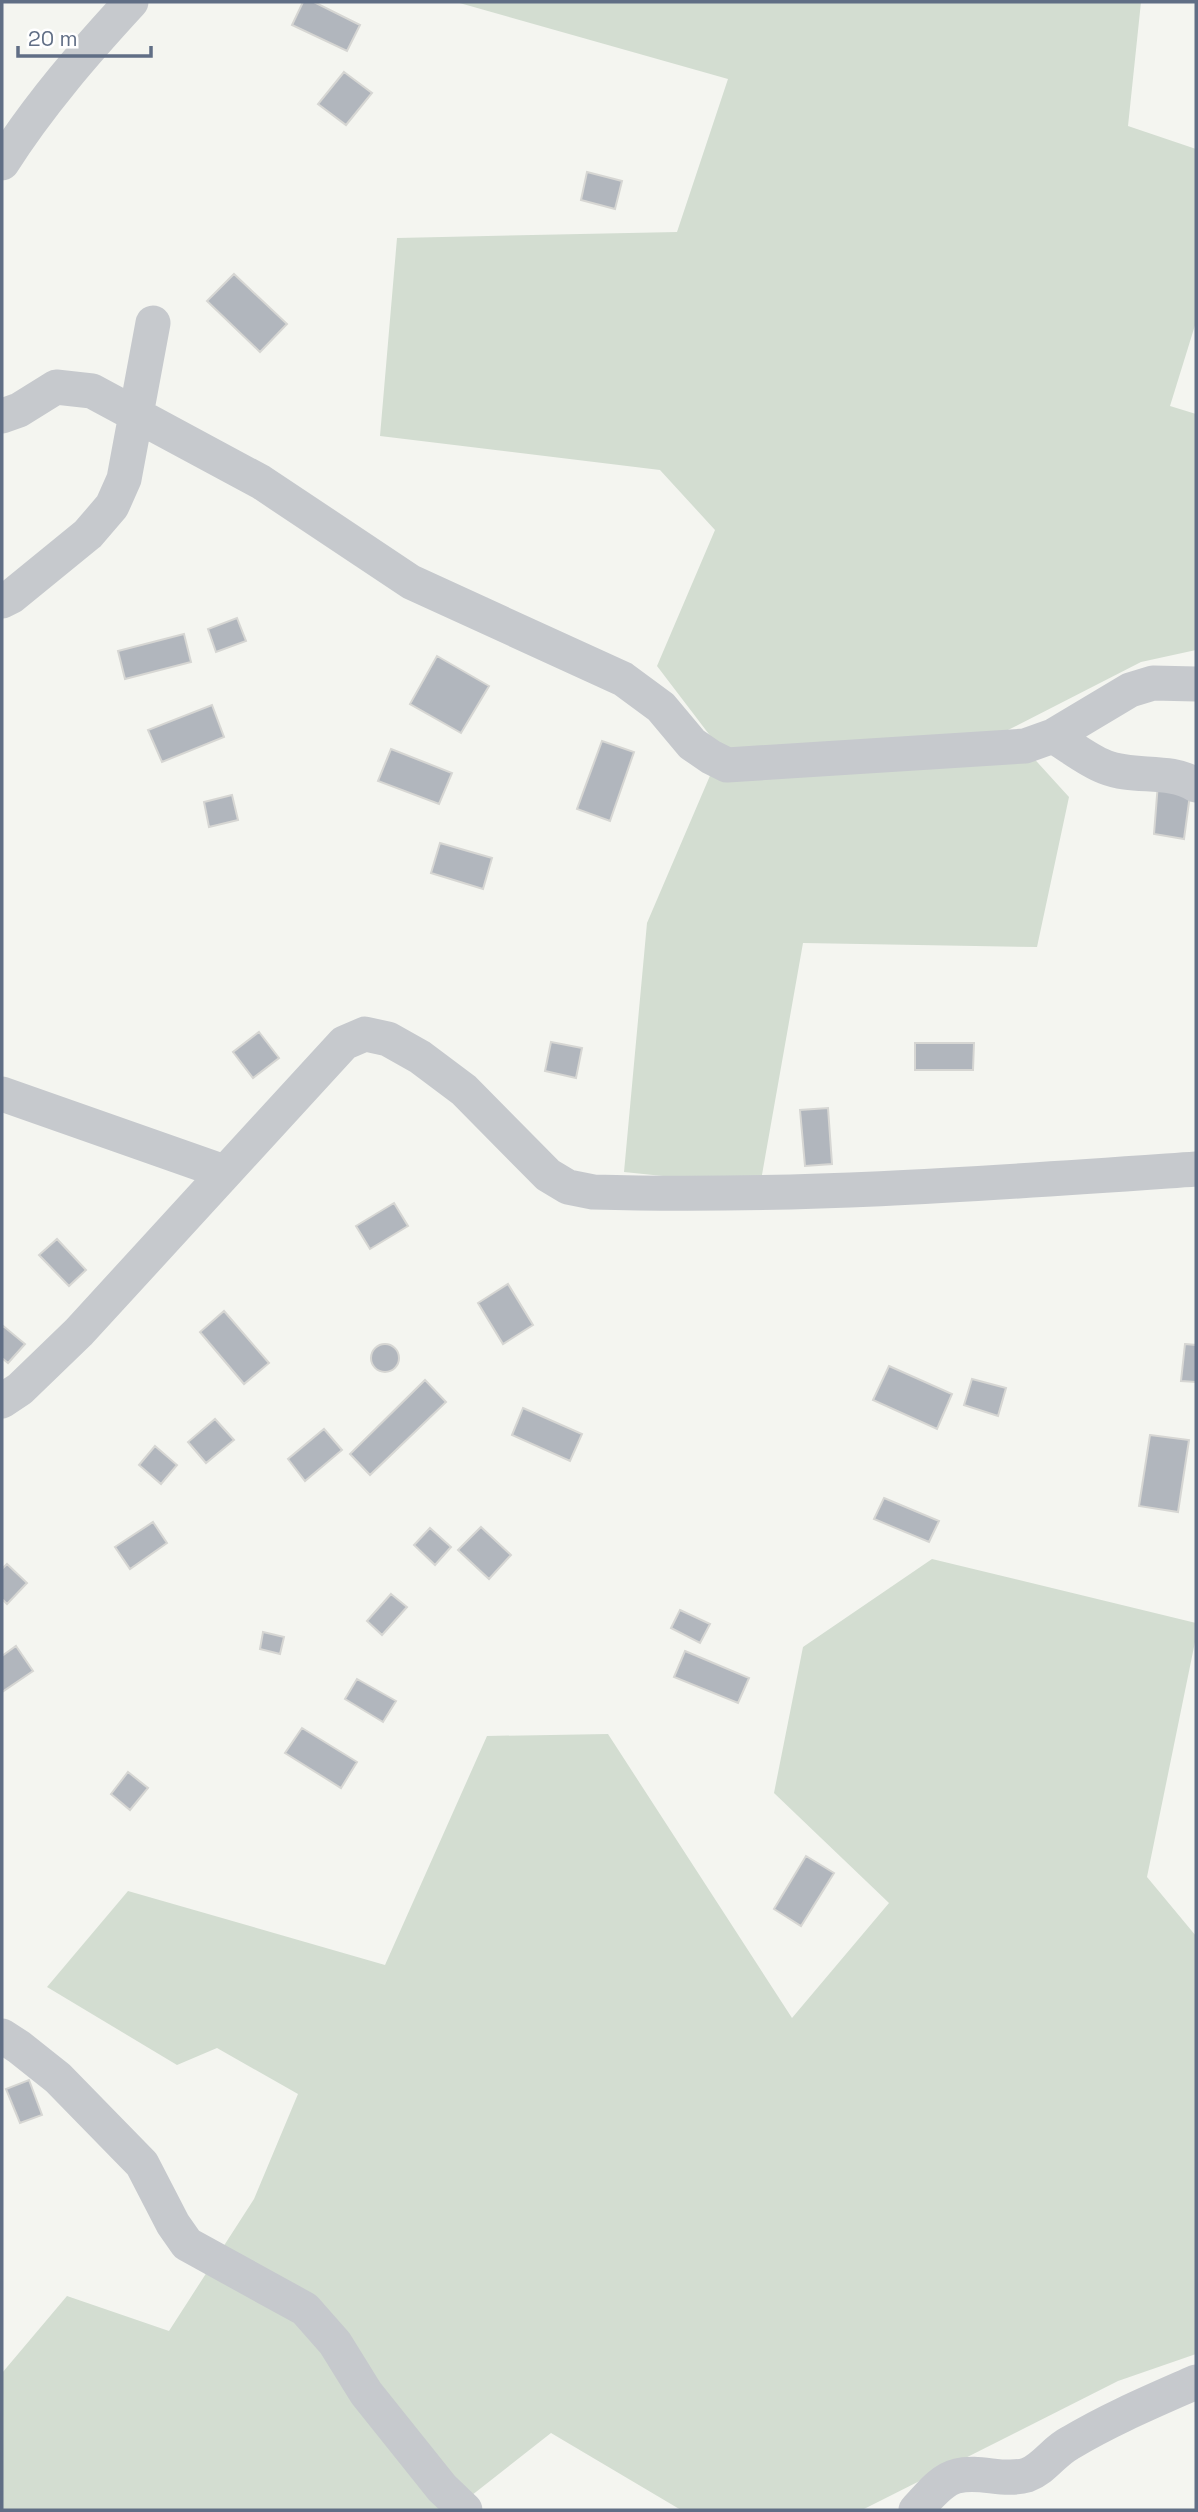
<svg xmlns="http://www.w3.org/2000/svg" width="1198" height="2512" font-family="'Space Grotesk',sans-serif">
<rect width="100%" height="100%" fill="#f4f5f0"/>
<path fill="#d3ddd1" d="M456,2H1141L1128,126L1196,149V322L1170,406L1196,414V650L1141,662L1008,730L1069,797L1037,947L803,943L760,1186L624,1172L647,923L721,750L657,666L715,530L660,470L380,436L397,238L677,232L728,79Z
M932,1559L1196,1623V1637L1147,1877L1196,1936V2354L1118,2381L862,2510H681L551,2433L453,2510H2V2373L67,2296L169,2331L254,2199L298,2094L217,2048L177,2065L47,1987L128,1891L385,1965L487,1736L608,1734L792,2018L889,1903L774,1793L803,1647Z"/>
<path fill="#b1b6bd" stroke="#d6d6d3" stroke-width="2" d="M303,2H314L360,25L347,51L292,25Z
M344,72L372,93L346,125L318,104Z
M587,172L622,181L615,209L581,200Z
M234,274L287,324L260,352L207,301Z
M237,618L246,641L216,652L208,629Z
M184,634L191,662L125,679L118,651Z
M437,656L489,686L461,733L410,704Z
M212,705L224,737L162,762L148,730Z
M602,741L634,752L610,821L577,809Z
M391,749L452,773L439,804L378,781Z
M1158,783L1191,787L1184,839L1154,834Z
M232,795L238,820L209,827L204,802Z
M440,843L492,858L483,889L431,873Z
M259,1032L279,1058L253,1078L233,1052Z
M551,1042L582,1048L576,1078L545,1071Z
M915,1043H974L973,1070H915Z
M828,1108L832,1164L805,1166L800,1110Z
M394,1203L408,1226L370,1249L356,1226Z
M57,1239L86,1270L69,1286L39,1255Z
M508,1284L533,1325L503,1344L478,1303Z
M224,1311L269,1363L244,1384L200,1332Z
M2,1325L25,1344L8,1363L2,1358Z
M371 1358a14 14 0 1 1 28 0a14 14 0 1 1-28 0Z
M1185,1344L1196,1345V1382L1181,1381Z
M889,1366L952,1394L937,1429L873,1400Z
M972,1379L1006,1388L998,1416L964,1405Z
M425,1380L446,1402L370,1475L350,1454Z
M523,1408L582,1434L570,1461L512,1435Z
M215,1419L234,1440L206,1463L188,1442Z
M324,1429L342,1450L305,1481L288,1459Z
M1150,1435L1189,1440L1178,1512L1139,1506Z
M155,1446L177,1465L161,1484L139,1465Z
M884,1498L939,1521L929,1542L874,1519Z
M153,1522L167,1543L130,1569L115,1547Z
M481,1527L511,1555L489,1579L458,1550Z
M430,1528L451,1547L435,1565L414,1545Z
M7,1564L27,1583L7,1604L2,1599V1569Z
M391,1594L407,1607L382,1635L367,1621Z
M680,1610L710,1624L700,1643L671,1628Z
M263,1632L284,1637L280,1654L260,1649Z
M16,1646L33,1671L2,1692V1656Z
M685,1651L749,1678L738,1703L674,1677Z
M357,1679L396,1701L383,1722L345,1699Z
M302,1728L357,1762L341,1788L285,1753Z
M128,1772L148,1788L130,1810L111,1794Z
M806,1856L834,1873L801,1926L774,1909Z
M29,2080L42,2115L20,2123L6,2089Z"/>
<g fill="none" stroke-linecap="round" stroke-linejoin="round">
<path stroke="#c6c9cd" stroke-width="35" d="M2,163C39,105 84,53 131,2
M2,416L19,410L56,387L92,391L261,482L411,582L623,679L661,707L692,744L711,757L727,765L1025,746L1053,736L1130,690L1153,683L1196,684
M2,601L12,596L88,534L112,506L124,479L153,323
M1053,736C1070,746 1087,760 1105,767C1135,779 1168,768 1196,785
M2,1094L224,1172
M2,1401L20,1389L79,1332L344,1043L365,1034L388,1039L420,1057L464,1090L548,1175L568,1187L593,1192C795,1198 995,1183 1196,1169
M2,2036L19,2047L58,2078L142,2164L173,2224L187,2244L305,2309L335,2343L366,2393L442,2488L465,2510
M916,2510C927,2499 940,2480 957,2476C980,2470 1004,2482 1027,2475C1044,2469 1054,2451 1070,2443C1110,2419 1153,2401 1196,2382"/>
</g>
<rect width="1198" height="2512" fill="none" stroke="#606e85" stroke-width="7"/>
<path d="M18 46v10h133v-10" fill="none" stroke="#606e85" stroke-width="3.5"/>
<text x="28" y="46" font-size="21" fill="#606e85" stroke="#ffffff" stroke-width="5" paint-order="stroke">20 m</text>
</svg>
